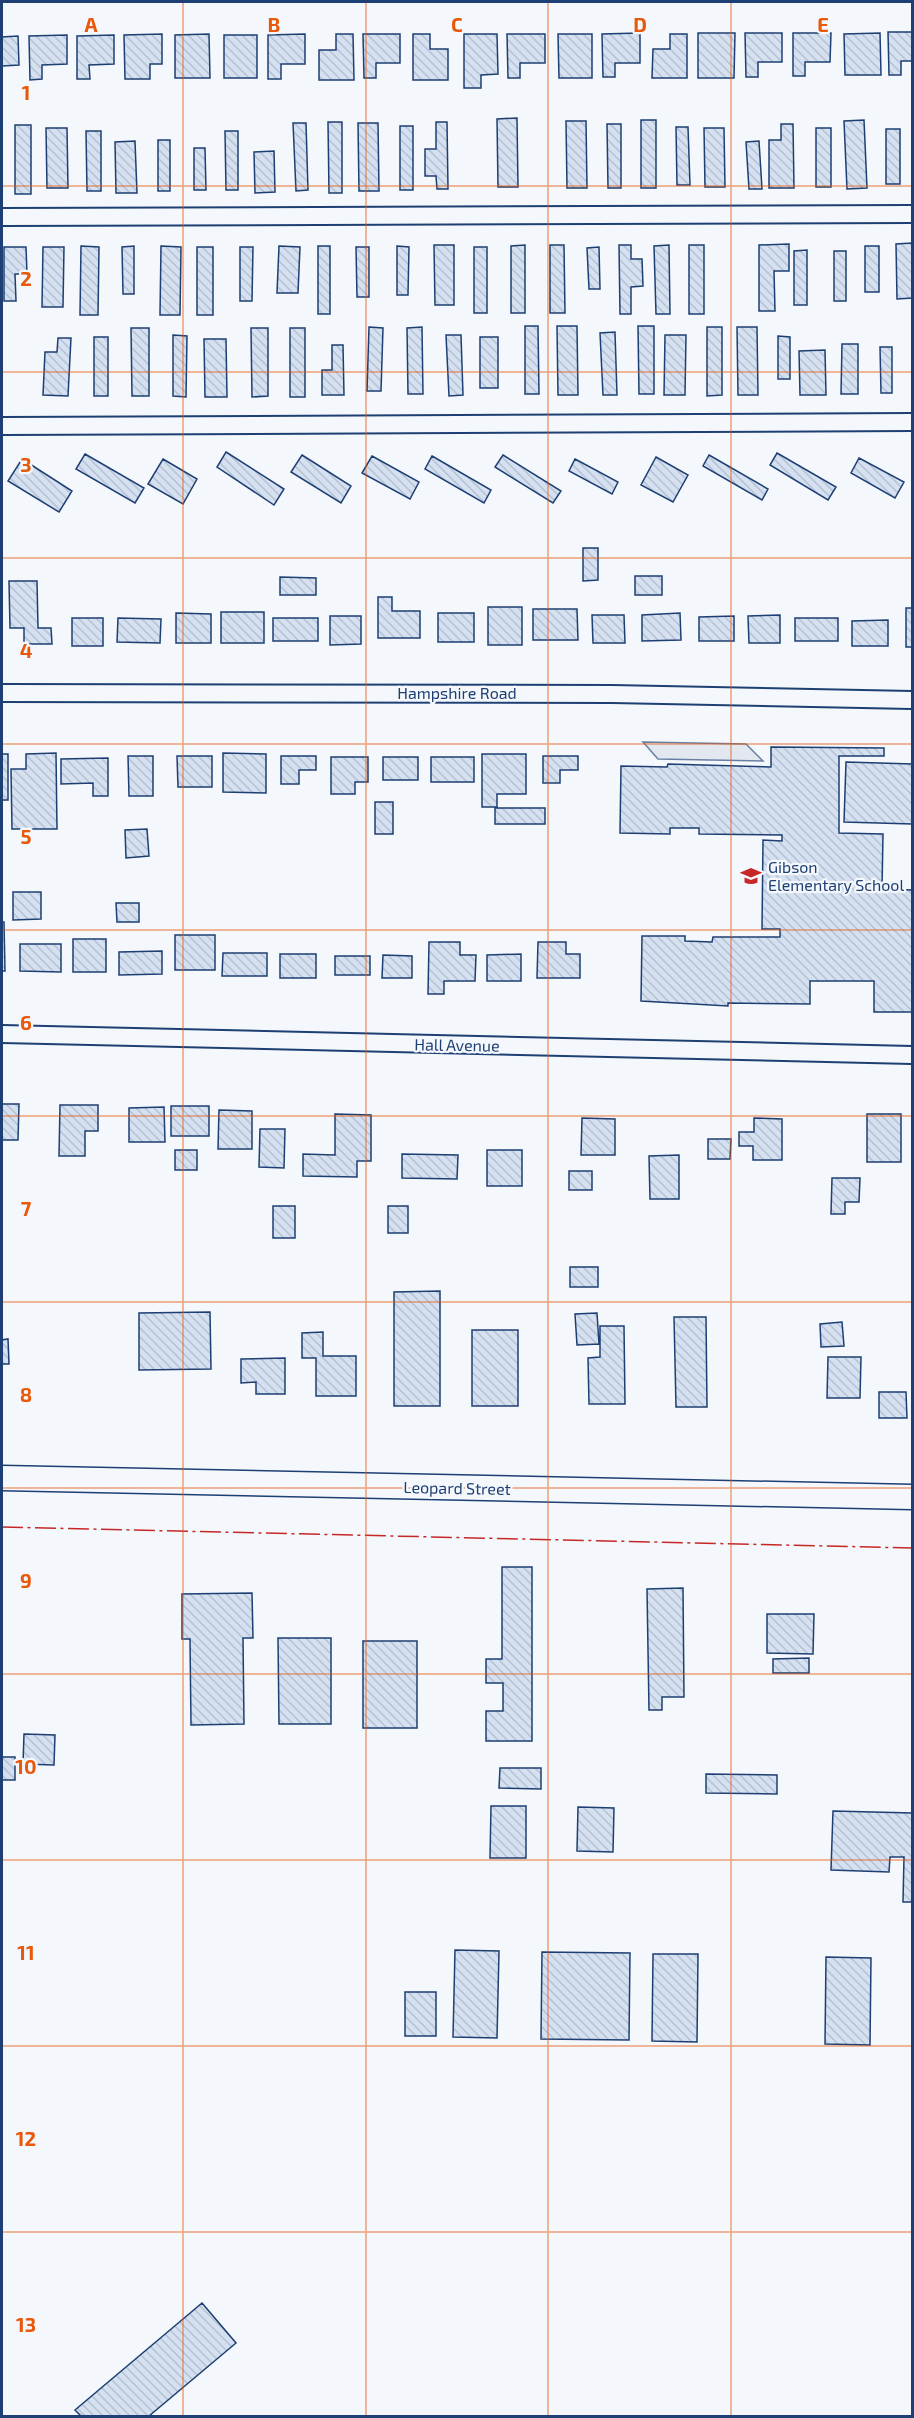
<svg xmlns="http://www.w3.org/2000/svg" width="914" height="2418" font-family="'Exo 2',sans-serif">
<defs>
<pattern id="building-back-hatch" width="6" height="6" patternUnits="userSpaceOnUse" patternTransform="scale(1.5)"><rect width="6" height="6" fill="#d5e0f0"/><path d="M-1 5l2 2M0 0l6 6M5-1l2 2" fill="none" stroke="#b6c1d1"/></pattern>
</defs>
<rect width="100%" height="100%" fill="#f4f7fb"/>
<path fill="#e3e8f0" stroke="#687fa3" stroke-width="1.5" d="M643,742L746,744L763,761L658,759Z"/>
<path fill="url(#building-back-hatch)" stroke="#1d3f73" stroke-width="1.5" d="M888,32H912V61H901V75H889Z
M640,33V63H615V77H603L602,34Z
M698,33H735L734,78H698Z
M745,33H782V62H758V77H746Z
M793,33H831L830,62H805V76H793Z
M880,33L881,75H845L844,34Z
M162,34V64H150V79H125L124,35Z
M209,34L210,78H175V35Z
M305,34V64H281V79H268V35Z
M336,34H353L354,80H319V50H336Z
M363,34H400V63H376V78H364Z
M413,34H430V49H448V80H413Z
M464,34H497L498,74L481,75V88H464Z
M507,34H545V63H520V78H508Z
M558,34H592V78H559Z
M670,34H687V78H652L653,49H670Z
M67,35V64L42,65V79L30,80L29,36Z
M114,35V64L89,65L90,79H77V36Z
M224,35H257V78H224Z
M18,36L19,65L2,66V37Z
M517,118L518,187H498L497,119Z
M641,120H656V188H641Z
M864,120L867,188L847,189L844,121Z
M566,121H586L587,188H567Z
M328,122H342V193H329Z
M436,122H447L448,189H437L436,176H425V149H436Z
M293,123H306L308,190L296,191Z
M358,123H378L379,191H359Z
M607,124H621V188H608Z
M781,124H793L794,188H769V140H781Z
M15,125H31V194H15Z
M400,126H413V190H400Z
M676,127H688L690,185H677Z
M46,128H67L68,188H47Z
M704,128H724L725,187H705Z
M816,128H831V187H816Z
M886,129H900V184H886Z
M86,131H101V191H87Z
M225,131H238V190H226Z
M158,140H170V191H158Z
M135,141L137,193H116L115,142Z
M759,141L762,189H749L746,142Z
M194,148H205L206,190H194Z
M274,151L275,192L255,193L254,152Z
M912,243V298L897,299L896,244Z
M789,244V271H774L775,311H759V245Z
M434,245H454V305H435Z
M525,245V313H511V246Z
M550,245H564L565,313H550Z
M619,245H631V259H642L643,286L631,287V314H620Z
M669,245L670,314H656L654,246Z
M689,245H704V314H689Z
M81,246L99,247L98,315H80Z
M134,246V294H123L122,247Z
M161,246L181,247L180,315H160Z
M279,246L300,247L298,293H277Z
M318,246H330V314H318Z
M397,246L409,247L408,295H397Z
M865,246H879V292H865Z
M4,247H26L27,274H15L16,301H4Z
M43,247H64L63,307H42Z
M197,247H213V315H197Z
M240,247H253L252,301H240Z
M356,247H369V297H357Z
M474,247H487V313H474Z
M599,247L600,289H589L587,248Z
M807,250V305H794V251Z
M834,251H846V301H834Z
M525,326H538L539,394H525Z
M557,326H577L578,395H558Z
M638,326H654V394H639Z
M369,327L383,328L381,391H367Z
M422,327L423,394H408L407,328Z
M707,327H722V395L707,396Z
M737,327H757L758,395H738Z
M131,328H149V396H132Z
M251,328H268V396L252,397Z
M290,328H305V397H290Z
M615,332L617,395H603L600,333Z
M173,335L187,336L186,397L173,396Z
M446,335H461L463,395L449,396Z
M665,335H686L685,395H664Z
M778,336L790,337V379H778Z
M94,337H108V396H94Z
M480,337H498V388H480Z
M58,338H71L68,396L43,395L45,352H57Z
M204,339H226L227,397H205Z
M842,344H858V394H841Z
M332,345H343L344,395H322V370H332Z
M880,347H892V393H881Z
M825,350L826,395H800L799,351Z
M226,452L284,489L274,505L217,467Z
M777,453L836,487L828,500L770,465Z
M85,454L144,488L135,503L76,469Z
M302,455L351,486L341,503L291,472Z
M503,455L561,491L553,503L495,467Z
M709,455L768,489L762,500L703,466Z
M372,456L419,482L410,499L362,473Z
M432,456L491,490L484,503L425,469Z
M656,457L688,475L673,502L641,485Z
M859,458L904,482L895,498L851,473Z
M22,459L72,491L59,512L8,481Z
M163,459L197,479L183,504L148,484Z
M575,459L618,482L612,494L569,471Z
M583,548H598V580L583,581Z
M635,576H662V595H635Z
M280,577L316,578V595H280Z
M9,581H37L38,628H51L52,644H24V628H10Z
M378,597H392V611H420V638H378Z
M488,607H522V645H488Z
M906,608H912V647H906Z
M533,609H577L578,640H533Z
M221,612H264V643H221Z
M176,613L211,614V643H176Z
M438,613H474V642H438Z
M680,613L681,640L642,641V615Z
M592,615H624L625,643H593Z
M780,615V643H749L748,616Z
M330,616H361V644L330,645Z
M734,616V641H699V617Z
M72,618H103V646H72Z
M118,618L161,619L160,643L117,642Z
M273,618H318V641H273Z
M795,618H838V641H795Z
M888,620V646H852V621Z
M771,747L884,748V756H839V833L883,834L882,889L912,890V1012H874V981H810V1004L728,1003V1006L641,1001L642,936H685V941L712,942L713,937H780V929H762L763,840L782,841V835L699,834V828H670V834L620,833L621,766L667,767L668,764L771,767Z
M56,753L57,829H12L11,769H26V754Z
M223,753L266,754V793L223,792Z
M2,754H8V800H2Z
M482,754H526V794H497V807H482Z
M128,756H153V796H129Z
M177,756H212V787H178Z
M281,756H316V770H299V784H281Z
M543,756H578V770H560V783H543Z
M331,757H368V782H355V794H331Z
M383,757H418V780H383Z
M431,757H474V782H431Z
M108,758V796H93V783L61,784V759Z
M846,762L912,764V824L844,822Z
M375,802H393V834H375Z
M495,808H545V824H495Z
M147,829L149,856L126,858L125,830Z
M13,892H41V919L13,920Z
M116,903H139V922H117Z
M2,922H4L5,971H2Z
M175,935H215V970H175Z
M73,939H106V972H73Z
M429,942H460V955H476L475,981H444V994H428Z
M538,942H566V954H580V978H537Z
M20,944H61V972L20,971Z
M162,951V974L119,975V952Z
M223,953H267V976H222Z
M280,954H316V978H280Z
M521,954V981H487V955Z
M383,955L412,956V978H382Z
M335,956H370V975H335Z
M2,1104H19L18,1140H2Z
M60,1105H98V1131H85V1156H59Z
M171,1106H209V1136H171Z
M164,1107L165,1142H129V1108Z
M219,1110L252,1111V1149H218Z
M335,1114L371,1115V1161H357V1177L303,1176V1154L335,1155Z
M867,1114H901V1162H867Z
M582,1118L615,1119V1155H581Z
M754,1118L782,1119V1160H753V1146H739V1132H754Z
M260,1129H285L284,1168L259,1167Z
M708,1139H731L730,1159H708Z
M175,1150H197V1170H175Z
M487,1150H522V1186H487Z
M402,1154L458,1155L457,1179L402,1178Z
M679,1155V1199H650L649,1156Z
M569,1171H592V1190H569Z
M832,1178H860L859,1202H845V1214H831Z
M273,1206H295V1238H273Z
M388,1206H408V1233H388Z
M570,1267H598V1287H570Z
M440,1291V1406H394V1292Z
M210,1312L211,1369L139,1370V1313Z
M597,1313L599,1344L577,1345L575,1314Z
M674,1317H706L707,1407H676Z
M842,1322L844,1346L821,1347L820,1324Z
M600,1326H624L625,1404H589L588,1358L600,1357Z
M472,1330H518V1406H472Z
M323,1332V1356H356V1396H316V1358H302V1333Z
M8,1339L9,1364H2V1340Z
M828,1357H861L860,1398H827Z
M285,1358V1394H256V1382L241,1383V1359Z
M879,1392H906L907,1418H879Z
M502,1567H532V1741H486V1711H503V1683H486V1659H502Z
M683,1588L684,1697H662V1710H649L647,1589Z
M252,1593L253,1638H243L244,1724L191,1725L190,1639H182V1594Z
M767,1614H814L813,1654L767,1653Z
M278,1638H331V1724H279Z
M363,1641H417V1728H363Z
M809,1658V1673H773V1659Z
M24,1734L55,1735L54,1765L23,1764Z
M2,1757H15V1780H2Z
M500,1768H541V1789L499,1788Z
M706,1774L777,1775V1794L706,1793Z
M491,1806H526V1858H490Z
M578,1807L614,1808L613,1852L577,1851Z
M833,1811L912,1813V1902H903L904,1857H890L889,1872L831,1870Z
M455,1950L499,1951L497,2038L453,2037Z
M542,1952L630,1953L629,2040L541,2039Z
M653,1954H698L697,2042L652,2041Z
M826,1957L871,1958L870,2045L825,2044Z
M405,1992H436V2036H405Z
M202,2303L236,2343L149,2416H81L75,2410Z"/>
<g fill="none" stroke-linecap="round" stroke-linejoin="round">
<g stroke="#1d3f73" stroke-width="20">
<path id="street" d="M2,217L912,214
M2,426L912,422
M2,693L612,694L912,700
M2,1034L912,1055"/>
</g>
<g stroke="#1d3f73" stroke-width="27">
<path id="secondary" d="M2,1478L912,1497"/>
</g>
<use href="#street" stroke="#f4f7fb" stroke-width="16"/>
<use href="#secondary" stroke="#f4f7fb" stroke-width="24"/>
<path stroke="#c62828" stroke-width="1.5" stroke-dasharray="21 4.5 3 4.5" stroke-linecap="butt" d="M2,1527L912,1548"/>
</g>
<path fill="none" stroke="#e8590c" stroke-width="1.5" stroke-opacity="0.55" d="M183,2V2416M366,2V2416M548,2V2416M731,2V2416M2,186H912M2,372H912M2,558H912M2,744H912M2,930H912M2,1116H912M2,1302H912M2,1488H912M2,1674H912M2,1860H912M2,2046H912M2,2232H912"/>
<defs>
<g id="school-bare" transform="scale(1.62)"><path d="M0-5L7-2L0 1L-7-2ZM-4 1L0 2.5L4 1V4Q0 6-4 4Z" fill="#c62828" stroke="#f4f7fb" stroke-width="2.5" paint-order="stroke"/></g>
</defs>
<g fill-rule="evenodd">
<use href="#school-bare" x="751" y="876"/>
</g>
<g text-anchor="middle" stroke-width="4.5" stroke-linejoin="round" paint-order="stroke">
<g font-size="16" fill="#1d3f73" stroke="#f4f7fb">
<text x="457" y="699">Hampshire Road</text>
<text transform="translate(457 1045) rotate(1)" y="6">Hall Avenue</text>
<text transform="translate(457 1488) rotate(1)" y="6">Leopard Street</text>
</g>
<g font-size="16" fill="#1d3f73" stroke="#f4f7fb" text-anchor="start">
<text x="768" y="873">Gibson<tspan x="768" dy="18">Elementary School</tspan></text>
</g>
</g>
<g font-size="20" text-anchor="middle" font-weight="bold" fill="#e8590c" stroke="#f4f7fb" stroke-width="4.5" stroke-linejoin="round" paint-order="stroke">
<text x="91" y="32">A</text>
<text x="274" y="32">B</text>
<text x="457" y="32">C</text>
<text x="640" y="32">D</text>
<text x="823" y="32">E</text>
<text x="26" y="100">1</text>
<text x="26" y="286">2</text>
<text x="26" y="472">3</text>
<text x="26" y="658">4</text>
<text x="26" y="844">5</text>
<text x="26" y="1030">6</text>
<text x="26" y="1216">7</text>
<text x="26" y="1402">8</text>
<text x="26" y="1588">9</text>
<text x="26" y="1774">10</text>
<text x="26" y="1960">11</text>
<text x="26" y="2146">12</text>
<text x="26" y="2332">13</text>
</g>
<rect width="914" height="2418" fill="none" stroke="#1d3f73" stroke-width="6"/>
</svg>
